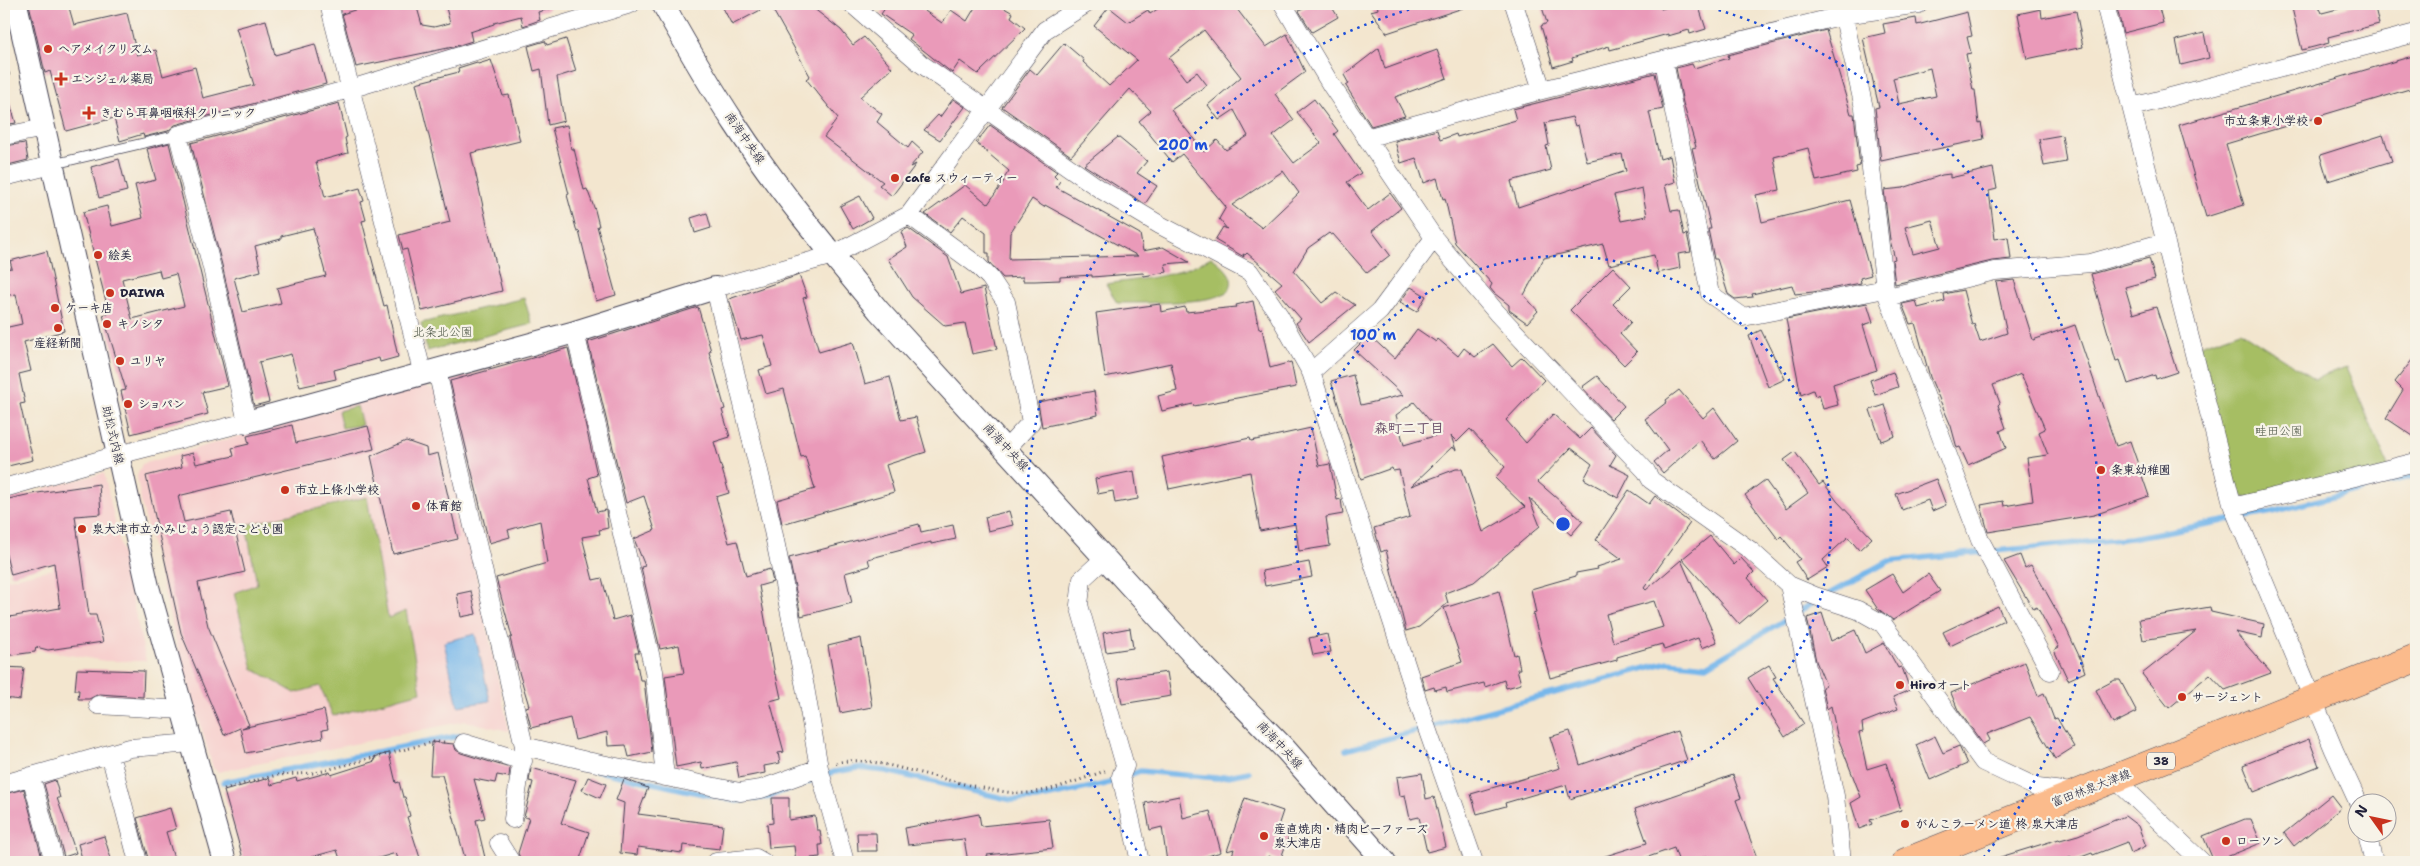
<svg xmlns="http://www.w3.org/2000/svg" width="2420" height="866" font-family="'Shantell Sans','Klee One',sans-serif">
<rect width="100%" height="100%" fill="#f7f3e8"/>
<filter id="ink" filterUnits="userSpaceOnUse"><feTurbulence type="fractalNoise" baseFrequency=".02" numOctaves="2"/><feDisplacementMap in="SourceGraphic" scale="10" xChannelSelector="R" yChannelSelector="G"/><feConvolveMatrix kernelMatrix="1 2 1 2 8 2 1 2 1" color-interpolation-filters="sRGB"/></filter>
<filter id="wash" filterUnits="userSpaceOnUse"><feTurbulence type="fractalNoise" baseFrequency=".0096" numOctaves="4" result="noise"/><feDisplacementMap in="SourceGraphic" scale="20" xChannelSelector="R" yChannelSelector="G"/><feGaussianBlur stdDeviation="1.12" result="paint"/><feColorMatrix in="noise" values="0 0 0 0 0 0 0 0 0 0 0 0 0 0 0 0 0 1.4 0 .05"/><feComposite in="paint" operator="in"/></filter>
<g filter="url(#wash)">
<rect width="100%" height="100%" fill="#f3e6cf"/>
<path fill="#f7d0ce" d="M421,384L437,391L509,731L465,721L218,772L213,768L178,648L141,502L137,476L142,464Z
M104,473L146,661H105L4,644V578L8,579L53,569L42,489Z"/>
<path fill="#a6be64" stroke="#647050" d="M1211,257C1221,264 1242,280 1225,293C1211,304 1137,303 1117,303L1106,284C1145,278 1175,278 1211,257Z
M524,298L532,324L427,351L421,323Z
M2240,331L2315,379L2346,367L2389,468L2254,502L2228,489L2192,348Z
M357,406L362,425L342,428L338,411Z
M367,497L388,618L406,611L421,692L333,716L320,686L295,693L253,669L234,593L257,584L246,525Z"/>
<path fill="#77b7eb" stroke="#4c6c93" d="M475,634L490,701L458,706L444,642Z"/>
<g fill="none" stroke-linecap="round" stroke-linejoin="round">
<path stroke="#77b7eb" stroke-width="5.5" d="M1829,594L1889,561L2131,538L2273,512L2416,475
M1799,611L1813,603
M1346,750L1668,662L1707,666L1788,618
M556,762L736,801L745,800
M224,782L458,736L465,738
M754,799L767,797L834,772L858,768L886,771L1012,800L1036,799L1106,784L1140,771L1217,778L1249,772"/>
</g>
<g id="blocks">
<path fill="#ea9ab9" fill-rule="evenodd" d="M29,4H68L74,25L127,13L137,55L156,50L163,76L195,67L203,98L254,85L236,28L266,20L275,55L315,44L326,84L175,125L168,131L144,137L143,134L120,141L114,118L66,131L50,71L45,73Z
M363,4H416L422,25L434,27L450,23L445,4H548L549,9L538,12L540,20L523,26L521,16L494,23V24L470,32L472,41L453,47L356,67L342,14L364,7Z
M721,4H808L841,30L853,45L864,37L886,61L892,68L860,97L882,114L877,122L908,148L912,142L923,152L910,167L916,164L892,196L879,185L883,182L824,137L838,118L806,79L810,76L770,5L732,25Z
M888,4H915L942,23L951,10L967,21L977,4H997L1013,13L1011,17L1025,28L978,74L960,61L952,73L909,39L912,35L881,14Z
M1165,4H1189L1193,10L1201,4H1233L1266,47L1287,34L1305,72L1275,94L1294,120L1273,136L1294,163L1321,143L1297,112L1314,99L1338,131L1334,134L1361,173L1347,182L1368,210L1390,193L1401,208L1372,231L1390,255L1367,273L1333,234L1331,235L1329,233L1308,248L1294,271L1322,303L1336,292L1355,305L1309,342L1296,323L1301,319L1275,289L1282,283L1247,253L1245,255L1243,254L1244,257L1215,240L1223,227L1227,229L1219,219L1226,207L1182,154L1172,162L1139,121L1151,111L1130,89L1071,156L1002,107L1030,69L1037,75L1064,43L1084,60L1083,62L1109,86L1137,60L1094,26L1109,7L1128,22L1148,10L1150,14ZM1204,30L1241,77L1208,105L1219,120L1234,110L1248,136L1226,150L1217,140L1204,152L1171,110L1207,85L1197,72L1186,80L1169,58ZM1283,171L1299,193L1262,228L1232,205Z
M1312,4H1330L1338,17L1312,32L1299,11Z
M1377,4H1465L1466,7L1387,33L1371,11L1378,9Z
M1541,4H1660L1661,9L1678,4L1680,8L1698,4L1706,29L1690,34L1689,30L1668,36V34L1610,50L1609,46L1572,58L1573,61L1553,67L1541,26L1547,23Z
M2116,4H2158L2163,23L2123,33Z
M2291,4H2318L2322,13L2357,4H2374L2379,24L2328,37L2329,43L2302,50Z
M2041,9L2042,18L2076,11L2083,47L2027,59L2018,14Z
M1967,12L1972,36L1967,37L1971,53L1966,54L1973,90H1975L1979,124L1981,123L1984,139L1881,161L1875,108L1879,107L1863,38L1885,33L1883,24L1916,18L1917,25ZM1930,68L1936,96L1899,104L1893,78Z
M1826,30L1851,114H1854L1860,166L1856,167L1857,172L1816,181L1808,148L1774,157L1780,190L1756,195L1762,222L1850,200L1871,275L1860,278L1861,283L1813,292L1795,294L1792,285L1752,294L1753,297L1735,299L1728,294L1717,259H1714L1708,229H1711L1692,148L1696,147L1683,103L1676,68L1692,64L1694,68L1729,58L1728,55Z
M2204,33L2209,58L2181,65L2176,40Z
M566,39L576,71L557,77L564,121L548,125L541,69L534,71L528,46L545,41L547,45Z
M1379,48L1385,69L1437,50L1447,78L1395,97L1405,116L1371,126L1346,86L1349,84L1344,75Z
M2416,55V87L2226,144L2244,205L2206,217L2179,125Z
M491,60L503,96L509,95L520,141L471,153L502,291L422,311L407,249L403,250L399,235L450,222L416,83L459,72L458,68L477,62L478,64Z
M1655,73L1663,109L1649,112L1660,159L1670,156L1675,182L1665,185L1671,211L1679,210L1684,235L1687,234L1691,252L1678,254L1680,268L1658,273L1654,255L1609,265L1603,244L1544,258L1524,295L1538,311L1527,323L1509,310V305L1494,293L1490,288L1492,284L1455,243L1445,198L1443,199L1437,178L1424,183L1416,158L1401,163L1395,141L1437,130L1440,140L1456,134L1457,137L1516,120L1513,109ZM1572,117L1575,126L1578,125L1587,162L1622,154L1626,171L1518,207L1511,181L1551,170L1546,146L1549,145L1545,123ZM1642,188L1647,216L1621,221L1614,195Z
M4,93H7L16,123L4,125Z
M953,99L965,107L940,140L924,130L938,115L940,117Z
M339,103L347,137L345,138L348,153L316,162L325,197L360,188L364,201L361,202L366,220L362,221L384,306L387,305L398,357L380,362L379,358L334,370L336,379L300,387L291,354L259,362L269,402L254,406L222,265L191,143ZM313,228L326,276L277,288L281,303L243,312L234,278L261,271L255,246L281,239V236Z
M567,125L571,149H574L584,190L587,189L595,210L599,226H597L616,295L596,301L579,231L577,232L573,217L567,195L569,194L552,128Z
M990,125L1057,172L1054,175L1060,181L1056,187L1140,234L1143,251L1163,247L1189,262L1165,264L1167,272L1144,276L1143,273L1092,277V275L1060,277V280L1035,281H1023V277L1003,278L989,262V253H986V233L963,216L950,232L925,214L965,185L988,204L1004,181L1003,180L1009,171L976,143ZM1032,199L1044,207L1045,205L1138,256L1009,259L1010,233Z
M2062,135L2066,162L2044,166L2039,139Z
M2383,135L2392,161L2328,181L2320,155Z
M1118,137L1147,161L1137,173L1157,186L1145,204L1084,165Z
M25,143L28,160L4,166V146Z
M169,143L228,386L202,392L208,414L131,434L121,391L126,390L103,315L109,313L83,212L107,206L112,226L143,218L135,185L156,180L147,149ZM159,270L161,278L176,274L184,306L132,319L122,279Z
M119,159L127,191L99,198L91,167Z
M1993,168L1997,189L1989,191L1995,239L2008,237L2011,259L1992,261L1895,284L1892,260L1895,259L1890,240L1884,190L1903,188L1942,175L1950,174V178ZM1932,220L1940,247L1913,254L1905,227Z
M860,196L872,218L853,229L840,206Z
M707,213L711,228L695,233L691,218Z
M908,228L948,257L961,294L984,288L997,349L972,354L965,323L945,326L912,297L888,259L907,247L901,232Z
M47,251L64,331L24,342L31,371L19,374L25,403L20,404L33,460L4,467V328L22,324L16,294L4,296V269L12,268L10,261Z
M2149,258L2155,279L2125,287L2133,314L2156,307L2177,372L2156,379L2155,375L2128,384L2120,360L2116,361L2091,274Z
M1613,267L1631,286L1613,304L1631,322L1620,334L1637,352L1624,365L1570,310Z
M799,275L807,297L803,298L819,352L853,342L865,384L890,377L901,420L916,417L926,452L886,465L894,492L782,524L777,500L815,489L805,456L801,457L784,389L766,394L759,370L772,366L763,335L741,340L729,299Z
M2014,280L2033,340L2075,325L2116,446L2130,441L2149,496L2094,515L1988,532L1981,505L2003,501L2004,506L2033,501L2027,458L2048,455L2039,432L2045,429L2021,374L1993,385L2000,403L1998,405L2006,428L2000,431L2006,448L1968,465L1960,447L1957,448L1951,426L1930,377L1915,323L1910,324L1902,304L1916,301L1918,308L1945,301L1944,294L1963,290L1972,325L1974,324L1980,342L2007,333L1996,282Z
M1411,287L1426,296L1417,312L1400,302Z
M1253,301L1259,329L1262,328L1270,368L1291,362L1296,387L1194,406L1193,404L1162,411L1158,396L1177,391L1171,363L1105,377L1096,313L1160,304L1161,312L1185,307L1186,312L1237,307L1236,305Z
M1867,303L1873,322L1863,325L1877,370L1833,384L1838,405L1823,409L1819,394L1815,396L1813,390L1801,395L1786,319Z
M698,307L711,351L709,352L725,409L722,410L730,437L714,442L729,493L716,497L729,543L737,541L746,576L770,569L773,582L759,586L775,675H776L781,698L770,701L784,752L778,753L780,763L764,766L765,773L739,778L736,762L702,769L701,762L676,767L665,676L684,673L679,645L660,649L641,567L645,566L634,539L655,530L644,496L626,503L588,342Z
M1417,329L1436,342L1438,339L1458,356L1464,348L1475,357L1493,344L1512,366L1522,357L1544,380L1506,420L1526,443L1553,414L1580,439L1591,428L1616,455L1610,465L1630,475L1618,498L1584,479L1592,464L1571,448L1538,482L1583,521L1571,535L1529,498L1540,526L1474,582L1445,593L1448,603L1419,627L1406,631L1386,550L1381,552L1374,528L1410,517L1399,470L1393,471L1392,468L1361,479L1331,381L1353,375L1361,405L1403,395L1354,350L1369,335L1395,359ZM1414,402L1441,434L1404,445L1396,415ZM1470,429L1505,467L1495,478L1525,507L1483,532L1462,469H1456L1411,486L1452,447L1456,450L1451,436L1457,442Z
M1761,330L1785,379L1768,387L1749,336Z
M568,348L597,475L588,478L597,512L606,510L608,528L599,530L600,534L582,537L593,580L602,578L613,620L630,615L639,653H635L640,680H644L652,752L629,757L626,745L608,746L607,732L575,740L570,718L531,728L526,707L529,706L516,662L510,638L512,637L496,578L547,563L540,521L508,530L510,537L489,543L450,381Z
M2416,355V438L2386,418L2403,390L2395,382Z
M1893,372L1898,387L1875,395L1870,380Z
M1597,376L1624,406L1611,419L1582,387Z
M1679,390L1703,418L1714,408L1737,441L1715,459L1700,440L1663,473L1654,462L1668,450L1645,419L1667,402L1666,400Z
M1094,391L1098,415L1042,427L1038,402Z
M1885,405L1895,436L1881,441L1870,410Z
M292,425L296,443L368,426L374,449L178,496L184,522L231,512L245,572L198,583L208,626L249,725L242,728L324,710L328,729L322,730L323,738L246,753L240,728L224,735L181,633L146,476L182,467L180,456L193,453L196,464L234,456L232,448L249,444L247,436Z
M1311,428L1319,466L1330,464L1337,500L1341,499L1343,514L1326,517L1330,546L1299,551L1295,524L1260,531L1250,472L1169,489L1162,457L1250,438L1251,441Z
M406,441L426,448L427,456L438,453L458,539L393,554L371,456Z
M1795,452L1819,485L1823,482L1837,501L1872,538L1859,550L1848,537L1823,560L1828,567L1807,580L1795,562L1800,559L1781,536L1778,539L1745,495L1765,480L1786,509L1808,493L1784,460Z
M1134,471L1138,499L1115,503L1113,491L1098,494L1095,479Z
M1936,479L1946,505L1932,511L1928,500L1902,510L1896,494Z
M99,484L101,514L75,516L89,615H96L103,642L48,650L36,647L35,652L4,656V618L60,608L54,563L11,575L4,547V500L31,494Z
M1629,490L1649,504L1655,496L1690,523L1644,588L1646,590L1681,560L1717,642L1702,648L1698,638L1664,650L1662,644L1617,657V660L1550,678L1533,614L1536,613L1531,589L1576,576V573L1598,569L1597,567L1622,559L1596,540ZM1654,601L1663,627L1613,642L1606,614Z
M1009,511L1013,525L988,531L985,517Z
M919,524L921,532L953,525L956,539L931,544V542L868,559L870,566L845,573L852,603L801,616L789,558Z
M1710,536L1734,565L1741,558L1754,572L1748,578L1767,600L1739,624L1682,559Z
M2020,555L2025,568L2031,565L2065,626L2080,658L2085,672L2068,680L2054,650L2059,647L2041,614L2037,607L2033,609L2004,561Z
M1309,562L1312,577L1265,586L1262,571Z
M1892,574L1903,592L1928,574L1940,591L1893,620L1877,608L1865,590Z
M471,591L476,614L461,617L457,594Z
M1499,591L1514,655L1517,654L1520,669H1517L1521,684L1506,688L1504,680L1485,687L1484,683L1447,692L1446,687L1435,690L1434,687L1425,690L1421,676L1462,662L1444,608Z
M1998,606L2004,620L1950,646L1943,632Z
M2210,607L2211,612L2264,624L2262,638L2235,632L2271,673L2225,690L2210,674L2169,708L2142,674L2196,631L2143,640L2139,619Z
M1822,613L1831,641L1855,630L1865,653L1884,643L1898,668L1901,667L1903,670L1910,690L1893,697L1898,709L1862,723L1863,732L1859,733L1867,769L1886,763L1901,810L1870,820L1872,824L1859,829L1851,803L1861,797L1837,735L1831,706L1827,709L1822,687L1826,685L1816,661L1807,618Z
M1130,628L1133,648L1106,652L1103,633Z
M1327,634L1331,652L1313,655L1309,638Z
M861,638L872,707L840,713L828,646Z
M2025,662L2038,696L2044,693L2054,719L2057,718L2074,747L2055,759L2030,717L1987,734L1990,740L1983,744L1958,710L1951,693Z
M1769,665L1776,677L1773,678L1804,724L1785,737L1748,678Z
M4,667L24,668L20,700L4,698Z
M77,669L144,671L143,697L99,694L89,699H78L79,690H75Z
M1167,672L1171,696L1122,704L1118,679Z
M2115,680H2120L2137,712L2113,724L2096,690Z
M1570,731L1580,765L1677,731L1687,760L1570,799L1566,785L1505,803L1506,806L1477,814L1471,794L1560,768L1550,737Z
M1935,736L1943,753L1959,746L1967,764L1930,780L1916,745Z
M2309,739L2319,766L2254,792L2243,765Z
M432,742L454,744L456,750L461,753L510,768L509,777L497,775L495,783L474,779L485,818L476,820L486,862H466L442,775H430Z
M389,753L396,783L399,782L403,797H405L410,816L407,817L420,858L399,862L396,853L365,862H341L337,850L293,862H244L224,791L269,778L271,785L296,778L297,781L330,772L331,775L375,761L374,757Z
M531,768L576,780L561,823L589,832L579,862L521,861L518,853L529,818L524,817L533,782L529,781Z
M1422,773L1426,799L1434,797L1446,847L1427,852L1419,817L1410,819L1405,795L1400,796L1397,777Z
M1733,775L1741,798L1736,800L1757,858L1745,862H1710L1707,856L1690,862H1679L1674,848L1634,862H1596V859L1647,843L1635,809Z
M588,777L606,784L600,798L582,790Z
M624,779L648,788L638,814L723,825L720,849L683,845L682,853L638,847L637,855L620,853L624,803L616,800Z
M55,780L60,798H57L76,853L64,857L44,784Z
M24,789L43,862H4V794Z
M2331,795L2341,808L2294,846L2284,833Z
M1179,796L1183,818L1210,811L1221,852L1194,860L1195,862H1167L1162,827L1150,830L1145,803Z
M772,798H789V820L815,816L817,830H820L822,845H819L820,857L811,858V862H796L794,846L769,848L767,824L773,823Z
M1245,798L1283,811L1278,826L1291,830L1280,861L1268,856L1266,862H1230L1234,849L1227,851Z
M170,808L176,829L166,832L175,862H149L137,818Z
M979,814L981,826L1049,819L1053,848L987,855L988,860L968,862L964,839L908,845L905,828Z
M2125,816L2138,826L2146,846L2131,853L2127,842L2093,855L2092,853L2073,860L2072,857L2057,862H1995L1994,859L2059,839L2060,840L2078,835Z
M2245,819H2251L2261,843L2214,862L2203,836Z
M857,833H876L877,851H858Z
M104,836L112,862H83L78,844Z"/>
</g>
</g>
<g filter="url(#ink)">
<use href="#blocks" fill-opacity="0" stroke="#413f51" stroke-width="1"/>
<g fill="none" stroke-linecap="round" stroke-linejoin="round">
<g stroke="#413f51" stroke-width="11">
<path id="service" d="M54,164L178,135"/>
</g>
<g stroke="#413f51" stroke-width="19">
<path id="minor" d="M329,4L423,375
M852,4L920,63L1100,189L1160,225L1250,272L1279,315L1311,372L1424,720L1474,862
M1283,4L1331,85L1434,238L1497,313L1646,471L1651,480L1750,550L1789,585L1815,596L1858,610L1883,624L1983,762L2038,788L2072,792
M1514,4L1542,90
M1841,4L1864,108L1885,289L1980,540L2050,671
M2105,4L2233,507L2334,750L2359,804
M1664,61L1710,294L1743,317L1885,289
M2132,107L2416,33
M4,136L45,128
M1366,138L1542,90L1844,15L1919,4
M4,177L52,165
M909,215L977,265L990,278L1006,302L1031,422L1007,448
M1888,297L1995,271L2091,263L2165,242
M575,332L654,671L665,777
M437,371L524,746L513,819
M1311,372L1380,311L1434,238
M4,488L118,455L247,422L212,268L178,135L350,89L631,4
M2233,507L2416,462
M1106,557L1082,579L1079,605L1125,766L1121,776L1140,862
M1789,585L1835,796L1842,862
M98,705L183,710
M464,743L523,761
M524,746L587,761L740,792L761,789L819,768
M110,754L138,862
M31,776L54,862
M2115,779L2202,862
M4,784L130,748L192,743
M2367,834L2374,862
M499,843L511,862
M716,862L756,858L763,862
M845,862L819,768L805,687L771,521L715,288L833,255L909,215L1045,30L1086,4"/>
</g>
<g stroke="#413f51" stroke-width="24">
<path id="tertiary" d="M16,4L148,587L225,862
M663,4C686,45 709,85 735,124C778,190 829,251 879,311L1196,658L1286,750L1385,862
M247,422L575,332L715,288"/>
</g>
<g stroke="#413f51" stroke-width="29">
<path id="primary" d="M1906,862L2416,658"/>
</g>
<path stroke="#413f51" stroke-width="3" stroke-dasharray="1 4" stroke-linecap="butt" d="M4,75L13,73
M836,763C860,757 884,764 908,770C943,778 980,790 1016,793C1045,795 1078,780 1105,771
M224,789L277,775L315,773L433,742H447"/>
<use href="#service" stroke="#fff" stroke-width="9"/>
<use href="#minor" stroke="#fff" stroke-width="18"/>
<use href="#tertiary" stroke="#fff" stroke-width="22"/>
<use href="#primary" stroke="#fbbb8c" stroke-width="28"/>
</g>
</g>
<g fill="none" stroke="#1d4ed8" stroke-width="2.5" stroke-dasharray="2.5 5">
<circle cx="1563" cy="524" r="268"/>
<path d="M1146 862A537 537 0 0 1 1429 4M1697 4A537 537 0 0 1 1980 862"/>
</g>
<g fill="#c8321e" stroke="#f7f3e8" stroke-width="2">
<circle cx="48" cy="49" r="5"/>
<path d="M58.5 71.5h5v5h5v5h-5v5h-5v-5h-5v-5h5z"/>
<path d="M86.5 105.5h5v5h5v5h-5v5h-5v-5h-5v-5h5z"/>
<circle cx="2318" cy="121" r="5"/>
<circle cx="895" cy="178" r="5"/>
<circle cx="98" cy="255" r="5"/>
<circle cx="110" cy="293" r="5"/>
<circle cx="55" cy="308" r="5"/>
<circle cx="107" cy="324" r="5"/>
<circle cx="58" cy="328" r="5"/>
<circle cx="120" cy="361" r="5"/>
<circle cx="128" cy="404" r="5"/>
<circle cx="2101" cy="470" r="5"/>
<circle cx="285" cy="490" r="5"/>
<circle cx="416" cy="506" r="5"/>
<circle cx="82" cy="529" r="5"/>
<circle cx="1900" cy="685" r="5"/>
<circle cx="2182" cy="697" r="5"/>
<circle cx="1905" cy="824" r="5"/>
<circle cx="1264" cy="836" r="5"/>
<circle cx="2226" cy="841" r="5"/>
</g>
<g text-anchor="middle" stroke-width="4.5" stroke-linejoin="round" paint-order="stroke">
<rect fill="#f7f3e8" stroke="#62616f" stroke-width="1" x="2147" y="752.5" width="28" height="17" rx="4"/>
<g font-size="11" font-weight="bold" fill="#22223b">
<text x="2161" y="765">38</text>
</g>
<g font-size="12" font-weight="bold" fill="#22223b" stroke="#f7f3e8" text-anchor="start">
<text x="58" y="53">ヘアメイクリズム</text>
<text x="71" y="83">エンジェル薬局</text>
<text x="100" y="117">きむら耳鼻咽喉科クリニック</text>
<text x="2308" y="125" text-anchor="end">市立条東小学校</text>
<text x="905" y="182">cafe スウィーティー</text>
<text x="108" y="259">絵美</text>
<text x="120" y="297">DAIWA</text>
<text x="65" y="312">ケーキ店</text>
<text x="117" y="328">キノシタ</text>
<text x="58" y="347" text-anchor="middle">産経新聞</text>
<text x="130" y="365">ユリヤ</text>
<text x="138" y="408">ショパン</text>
<text x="2111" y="474">条東幼稚園</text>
<text x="295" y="494">市立上條小学校</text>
<text x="426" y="510">体育館</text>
<text x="92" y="533">泉大津市立かみじょう認定こども園</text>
<text x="1910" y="689">Hiroオート</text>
<text x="2192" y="701">サージェント</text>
<text x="1915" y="828">がんこラーメン道 柊 泉大津店</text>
<text x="1274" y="833">産直焼肉・精肉ビーファーズ<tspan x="1274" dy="14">泉大津店</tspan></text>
<text x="2236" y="845">ローソン</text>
</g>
<g font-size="12" fill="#22223b" stroke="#f7f3e8">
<text transform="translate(745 138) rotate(55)" y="4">南海中央線</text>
<text transform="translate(113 435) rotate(77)" y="4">助松式内線</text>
<text transform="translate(1006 447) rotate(47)" y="4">南海中央線</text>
<text transform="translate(1280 745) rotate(47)" y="4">南海中央線</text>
<text transform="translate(2091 788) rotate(-21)" y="4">富田林泉大津線</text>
</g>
<g font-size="12" fill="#505949" stroke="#f7f3e8">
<text x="443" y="336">北条北公園</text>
<text x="2279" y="435">畦田公園</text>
</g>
<g font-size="14" font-weight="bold" fill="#684c67" stroke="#f7f3e8">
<text x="1409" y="433">森町二丁目</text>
</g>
</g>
<circle cx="1563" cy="524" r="8" fill="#1d4ed8" stroke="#f7f3e8" stroke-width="2.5"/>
<g font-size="15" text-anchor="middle" font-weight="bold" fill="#1d4ed8" stroke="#f7f3e8" stroke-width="4.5" stroke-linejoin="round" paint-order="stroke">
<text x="1183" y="150">200 m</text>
<text x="1373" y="340">100 m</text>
</g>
<rect width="2420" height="866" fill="none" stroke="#f7f3e8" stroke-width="20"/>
<g transform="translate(2372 818) rotate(303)"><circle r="24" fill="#f7f3e8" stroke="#a29fa3"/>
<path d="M0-4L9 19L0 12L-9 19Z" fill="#c8321e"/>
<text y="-8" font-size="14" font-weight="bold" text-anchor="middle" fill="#22223b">N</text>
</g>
</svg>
